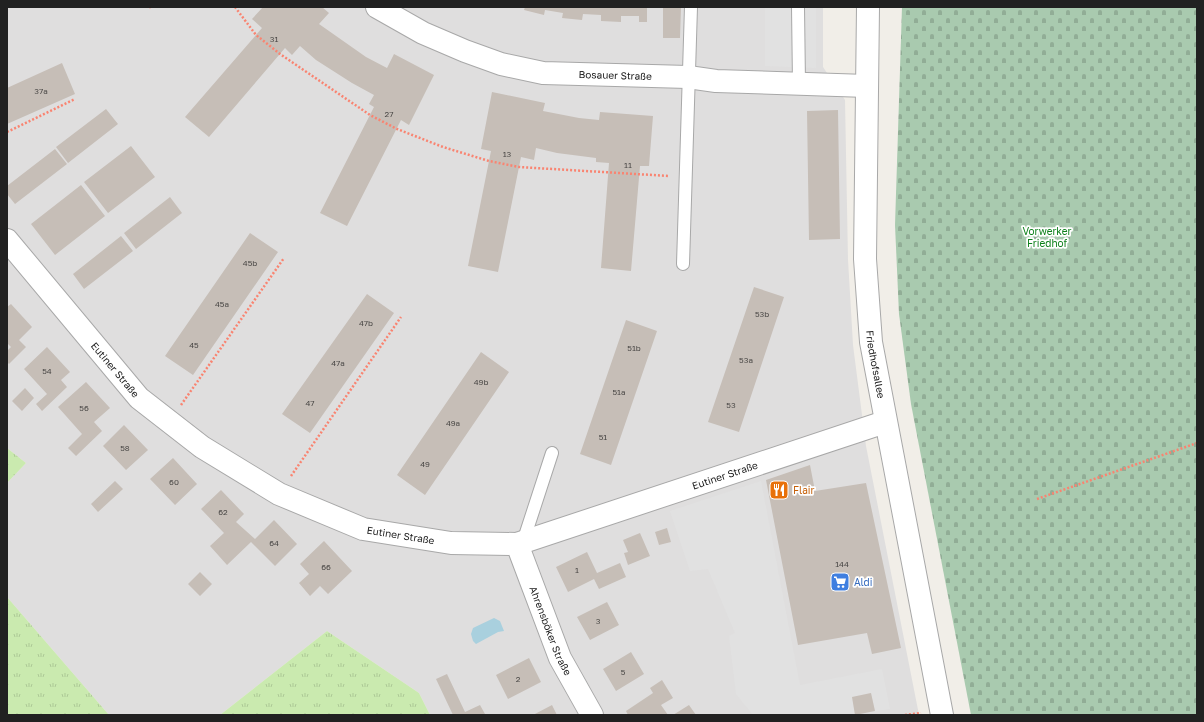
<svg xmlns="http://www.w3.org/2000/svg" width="1204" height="722" font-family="'Golos Text',sans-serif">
<defs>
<pattern id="grass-tufts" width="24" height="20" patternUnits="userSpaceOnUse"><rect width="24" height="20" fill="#caeaaf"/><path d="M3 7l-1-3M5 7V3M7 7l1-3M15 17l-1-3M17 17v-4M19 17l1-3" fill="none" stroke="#adc896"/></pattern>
<pattern id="cemetery-stones" width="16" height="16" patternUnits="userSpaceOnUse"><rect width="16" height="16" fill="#a9caaf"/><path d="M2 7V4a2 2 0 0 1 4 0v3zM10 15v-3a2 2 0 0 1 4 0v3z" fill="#91ad96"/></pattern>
</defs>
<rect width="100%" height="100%" fill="#f1eee8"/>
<path fill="#dfdede" d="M7,7H823V67L845,100L848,260L853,345L866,446L919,715H430L419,693L327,631L220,715H109L7,597V483L26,463L7,448Z"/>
<path fill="url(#grass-tufts)" d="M7,448L26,463L7,483Z
M7,597L109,715L7,714Z
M327,631L419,693L430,715H220Z"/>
<path fill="url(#cemetery-stones)" d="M902,7H1197V715H971L911,404L899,314L895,225Z"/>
<path fill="#e1e1e1" d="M765,7H816V68L765,66Z
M761,481L800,685L882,669L890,709L875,711L871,693L852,697L855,715H753L736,694L729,636L735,633L708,569L690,571L670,511Z"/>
<path fill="#a9d0de" d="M494,618L500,621L504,631L498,632L476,644L473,641L471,634L473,628Z"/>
<path fill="#c6beb7" d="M263,7H322L329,13L319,24L366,57L387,68L394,54L434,75L409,125L401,120L347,226L320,213L374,107L369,104L374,95L352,83L316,60L300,46L292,55L285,48L209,137L185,117L262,28L252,19Z
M525,7H647V22H639V16H621V22L601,21V15L583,14L582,20L562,18L563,13L545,10L544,15L524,10Z
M663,7H681L680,38H663Z
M62,63L75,94L7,124V88Z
M492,92L545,103L543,111L579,118L599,120L600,112L653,116L649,166H640L631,271L601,268L609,163L596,162V158L557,153L536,148L534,160L521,157L498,272L468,266L491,151L481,149Z
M106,109L118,124L68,163L56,147Z
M838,110L840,239L809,240L807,111Z
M131,146L155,177L108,213L84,182Z
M55,149L67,164L15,204L7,194V186Z
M81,185L105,216L55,255L31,224Z
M170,197L182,213L136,249L124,233Z
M250,233L278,252L193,375L165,356Z
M121,236L133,251L84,289L73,274Z
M754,287L784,297L739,432L708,422Z
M367,294L394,313L310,433L282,414Z
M11,304L32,327L19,340L26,347L9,364L7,362V351L11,347L7,343V307Z
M626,320L657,331L611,465L580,454Z
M47,347L70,372L61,380L67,387L42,411L36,404L47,394L24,369Z
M481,352L509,372L425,495L397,475Z
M86,382L110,408L94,422L102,431L76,456L68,448L82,434L58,407Z
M25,388L34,398L22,411L12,401Z
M124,425L148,450L126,470L103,446Z
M173,458L197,484L175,505L150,479Z
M810,465L815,491L866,483L901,648L872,654L867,633L798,645L766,480Z
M115,481L123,489L98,512L91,504Z
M221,490L244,514L236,522L255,539L274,520L297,544L275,566L251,542L227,565L210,546L224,533L201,509Z
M667,528L671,542L659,545L655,532Z
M640,533L650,556L628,565L624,553L628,552L623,540Z
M324,541L352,571L328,594L320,586L310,596L299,583L309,574L300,564Z
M587,552L597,573L620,563L626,577L599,589L594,579L568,592L556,567Z
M200,572L212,584L200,596L188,584Z
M607,602L619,625L590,640L577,617Z
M631,652L644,674L616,691L603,669Z
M529,658L541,682L508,699L496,675Z
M447,674L465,712L480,705L485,714L453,715L436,679Z
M662,680L673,698L661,705L668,715H628L626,711L653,693L650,688Z
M871,693L875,711L855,715L852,697Z
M552,705L557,715H533Z
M689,705L696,715H673Z"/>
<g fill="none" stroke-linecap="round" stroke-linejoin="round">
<g stroke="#a8a8a8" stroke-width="14">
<path id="service" d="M798,7L799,84
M683,264L691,7
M523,542L552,453"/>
</g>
<g stroke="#a8a8a8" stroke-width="24">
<g id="minor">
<path id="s1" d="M377,7L423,33L465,51L501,64L543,73L688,77L716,81L867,86"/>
<path id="s2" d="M7,240L139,398L202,447L279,494L363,529L451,543L517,544L885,422"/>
<path id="s3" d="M517,544L560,658L592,715"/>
</g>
</g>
<g stroke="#a8a8a8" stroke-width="24">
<g id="tertiary">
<path id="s4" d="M868,7L865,259L871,342L942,715"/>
</g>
</g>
<path stroke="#f98471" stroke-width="2.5" stroke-dasharray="2 2" stroke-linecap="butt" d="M149,7H151
M235,7L256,35L280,54L370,115L397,129L443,147L489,161L519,167L669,176
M7,132L75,99
M181,405L284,258
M291,476L401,317
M1037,499L1197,443
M905,715L921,713"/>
<use href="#service" stroke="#fff" stroke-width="12"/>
<use href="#minor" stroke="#fff" stroke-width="22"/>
<use href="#tertiary" stroke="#fff" stroke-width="22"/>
</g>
<defs>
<g id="restaurant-square" transform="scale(1)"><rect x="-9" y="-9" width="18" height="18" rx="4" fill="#e8710a" stroke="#fff"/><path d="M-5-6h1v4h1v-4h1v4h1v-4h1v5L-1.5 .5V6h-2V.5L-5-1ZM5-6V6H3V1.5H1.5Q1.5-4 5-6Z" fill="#fff"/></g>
<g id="supermarket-square" transform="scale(1)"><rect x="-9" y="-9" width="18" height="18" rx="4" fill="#3f7fe0" stroke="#fff"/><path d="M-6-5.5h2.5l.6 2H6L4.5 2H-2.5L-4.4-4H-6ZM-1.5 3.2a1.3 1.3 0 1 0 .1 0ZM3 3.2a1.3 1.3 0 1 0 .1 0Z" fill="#fff"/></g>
</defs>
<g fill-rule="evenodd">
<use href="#restaurant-square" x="779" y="490"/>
<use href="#supermarket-square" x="840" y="582"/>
</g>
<g text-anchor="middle" stroke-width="3.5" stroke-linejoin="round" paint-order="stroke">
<g font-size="8" fill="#4a4846">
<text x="274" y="42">31</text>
<text x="41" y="94">37a</text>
<text x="389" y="117">27</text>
<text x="507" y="157">13</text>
<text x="628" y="168">11</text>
<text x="250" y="266">45b</text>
<text x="222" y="307">45a</text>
<text x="762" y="317">53b</text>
<text x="366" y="326">47b</text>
<text x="194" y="348">45</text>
<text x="634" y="351">51b</text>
<text x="746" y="363">53a</text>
<text x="338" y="366">47a</text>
<text x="47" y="374">54</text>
<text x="481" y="385">49b</text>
<text x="619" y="395">51a</text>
<text x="310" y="406">47</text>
<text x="731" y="408">53</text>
<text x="84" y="411">56</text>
<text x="453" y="426">49a</text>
<text x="603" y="440">51</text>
<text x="125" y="451">58</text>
<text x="425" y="467">49</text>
<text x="174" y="485">60</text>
<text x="223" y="515">62</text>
<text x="274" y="546">64</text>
<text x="842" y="567">144</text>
<text x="326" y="570">66</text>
<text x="577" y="573">1</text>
<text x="598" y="624">3</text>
<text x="623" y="675">5</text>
<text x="518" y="682">2</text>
</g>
<g font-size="10" fill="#212121" stroke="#fff">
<text dy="4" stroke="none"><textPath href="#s1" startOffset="252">Bosauer Straße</textPath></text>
<text dy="4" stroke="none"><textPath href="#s4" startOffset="358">Friedhofsallee</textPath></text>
<text dy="4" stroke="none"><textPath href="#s2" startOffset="169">Eutiner Straße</textPath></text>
<text dy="4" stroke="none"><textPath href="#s2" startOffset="841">Eutiner Straße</textPath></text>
<text dy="4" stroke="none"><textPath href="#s2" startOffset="505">Eutiner Straße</textPath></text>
<text dy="4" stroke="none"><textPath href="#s3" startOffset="93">Ahrensböker Straße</textPath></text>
</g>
<g font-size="10" fill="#0d811b" stroke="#fff">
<text x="1047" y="235">Vorwerker<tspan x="1047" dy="12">Friedhof</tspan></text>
</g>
<g font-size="10" fill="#c56008" stroke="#fff" text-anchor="start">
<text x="793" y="494">Flair</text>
</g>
<g font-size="10" fill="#366cbe" stroke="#fff" text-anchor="start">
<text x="854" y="586">Aldi</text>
</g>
</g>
<rect width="1204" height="722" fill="none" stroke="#212121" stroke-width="16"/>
</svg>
